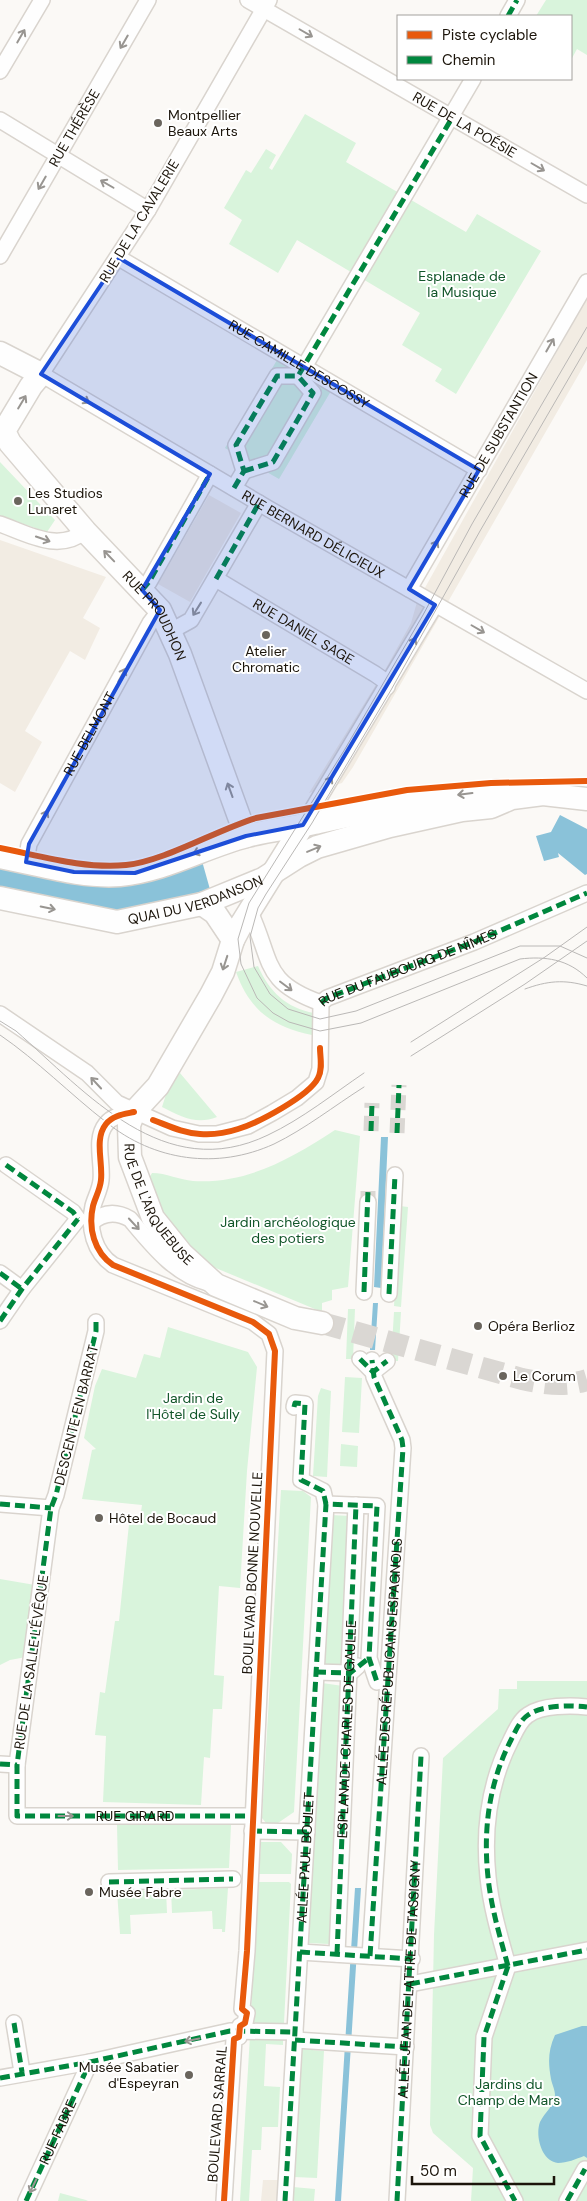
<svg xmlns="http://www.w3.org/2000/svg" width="587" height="2201" font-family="'DM Sans',sans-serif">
<rect width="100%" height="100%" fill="#fbf9f6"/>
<path fill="#f2ece3" d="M587,298V360L353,767L342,783L309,793L385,670L411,623L417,602Z
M209,495L241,513L190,602L158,584Z
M0,540L106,577L83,618L100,628L85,660L70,651L25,731L42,742L15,792L0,783Z
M263,2180H279L278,2201H261Z"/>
<path fill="#d9f4dc" d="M546,0H587V55L577,49L571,60V16H536Z
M305,114L356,143L346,162L466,232L477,214L541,251L456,394L435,381L442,369L402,345L420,313L297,240L278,273L229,244L242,220L224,208L246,170L251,173L266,149L276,155L269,168L272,170Z
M277,360L331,391L279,479L225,448Z
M0,462L55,520L47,532L0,516Z
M258,966C269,991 286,1008 314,1013L312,1035C273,1027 250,1011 236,972Z
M180,1073L217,1117C197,1125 181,1117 162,1107L169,1085Z
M335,1130L360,1136L348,1287L332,1290V1300L322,1303V1312L206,1264L167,1219L158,1205L149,1178L152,1173C166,1173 180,1180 193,1181C248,1184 290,1159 335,1130Z
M400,1206L408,1207L401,1307L394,1306Z
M348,1309H355L353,1359H346Z
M394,1312H401L398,1361H391Z
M168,1327L248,1352L257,1367L247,1471L240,1588L219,1586L214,1675L224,1676L222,1709H213L210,1758L204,1757L201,1805L103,1802L106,1736L95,1735L100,1692L105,1693L115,1621H119L129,1524L139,1525L142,1505L82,1499L92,1450L96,1449L84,1438L95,1386L102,1369L136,1378L144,1354L160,1358Z
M345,1377L362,1378L359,1433L342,1432Z
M321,1388L331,1391L327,1477L313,1476L318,1396Z
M341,1444L358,1446L357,1467L340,1466Z
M281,1490L303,1491L311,1497L294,1812L278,1823H266L262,1818Z
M331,1515L350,1516L344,1665L324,1664Z
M0,1579L35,1585L26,1657L10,1660L0,1665Z
M517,1681H587V2201H471L473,2168L433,2133L430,2125L434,1935L443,1758L498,1709L499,1689H517Z
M322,1683L343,1686L329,1944L307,1943Z
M117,1825H231L229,1868L118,1870Z
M261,1842H281L292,1854L291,1874H259Z
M259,1882H289L291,1884L284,2023L278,2026H250Z
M228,1888L225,1932H222V1929H213L212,1911L172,1913L171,1890Z
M166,1890L167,1913L130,1915L131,1934H120L117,1891Z
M250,2036L283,2038V2045L266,2044L264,2086L280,2087L278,2127H262L261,2150H252L249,2201H240Z
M301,2049L324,2051L317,2178L294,2177Z
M293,2187L315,2189L314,2201H292Z
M60,2193L86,2200L88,2201H58Z"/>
<path fill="#8ac2d9" d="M560,815L587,829V874L585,875L558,853L559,857L544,861L536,836L551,832Z
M202,861L211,893L129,911H100L0,892V867L70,882Z
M381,1137H388L381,1288L374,1287Z
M373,1303H378L375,1350H370Z
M355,1888H361L341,2201H335Z
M582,2026H587V2158L584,2156C576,2159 567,2163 558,2163C541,2161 535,2135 540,2122C545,2112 554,2106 555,2095C555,2090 552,2084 551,2079C548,2063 548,2050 555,2035Z"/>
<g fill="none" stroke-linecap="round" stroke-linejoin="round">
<path stroke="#dad7d3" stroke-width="15" stroke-dasharray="15 8" stroke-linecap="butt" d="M371,1131L372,1103
M397,1133L399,1085
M368,1202V1191"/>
<path stroke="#dad7d3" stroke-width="22" stroke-dasharray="22 11" stroke-linecap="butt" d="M322,1323L522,1379C546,1384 564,1387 587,1380"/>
<g stroke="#d9d4ce" stroke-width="18">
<g id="street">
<path id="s1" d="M248,0L587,195"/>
<path id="s2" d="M269,0L148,210L41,374L269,509L587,691"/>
<path d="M508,16L517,0"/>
<path d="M0,71L42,0"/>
<path d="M0,120L148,210"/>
<path id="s3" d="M0,256L148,0"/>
<path id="s4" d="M119,258L479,470"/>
<path d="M244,471L273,462L313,393L298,376"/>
<path d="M234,488L244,471L236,445L277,376H298L304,367L473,79"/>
<path d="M0,524C28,534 59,553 85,531"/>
<path id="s5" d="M216,579L375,674L385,681L387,687"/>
<path id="s6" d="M409,589L587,282"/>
<path d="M142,590L149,582L210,474"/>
<path d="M171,631L191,620L259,503"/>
<path d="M303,825L435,605"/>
<path id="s7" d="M26,862L29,844L150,623L160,610"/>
<path d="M250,912C273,962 262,982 321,1003"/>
<path d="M0,1014L87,1073L117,1103L172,1128L199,1134H217L248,1126L272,1113L297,1098L316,1082L320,1069L321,1003L327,998L474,942L587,893"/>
<path d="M134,1112C125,1114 113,1115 106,1124C94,1139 103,1162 101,1180C100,1190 95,1198 93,1206C88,1228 94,1252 113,1265L253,1322L269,1334L275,1351L247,1951L242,2009L247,2013L245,2023L240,2026L239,2037L234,2039L224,2201"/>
<path d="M6,1165L73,1212L78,1219"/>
<path d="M91,1223C103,1212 116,1211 130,1219C152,1245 174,1274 208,1283"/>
<path d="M0,1273L22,1289"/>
<path d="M364,1292L368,1202"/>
<path d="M389,1294L395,1175"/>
<path d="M0,1321L22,1289L78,1219"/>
<path id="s8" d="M96,1322V1331L56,1495L51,1508L17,1765V1816H252"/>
<path d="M360,1359L373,1372L387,1361"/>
<path d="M294,1407L295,1403L305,1404L301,1480L323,1491L326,1504"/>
<path d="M0,1504L51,1508"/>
<path d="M316,1672L350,1673L358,1666"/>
<path d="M0,1764L17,1765"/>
<path d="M252,1831L307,1832"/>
<path d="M109,1882L233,1879"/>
<path d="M300,1952L412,1959"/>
<path id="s9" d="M337,1954L356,1505"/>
<path id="s10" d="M370,1956L403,1448L402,1440L374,1377L372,1360"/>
<path d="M508,1966C500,1937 491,1907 488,1877C483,1829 489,1783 511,1740C515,1732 520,1720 528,1715C541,1705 572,1705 587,1707"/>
<path d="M508,1966L484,2037L480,2136L515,2201"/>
<path d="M410,1984L587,1950"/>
<path d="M14,2023L22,2072"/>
<path d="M295,2040L406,2047"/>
<path d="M0,2078L90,2062L230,2031L295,2032"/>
<path d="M26,2201L90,2062"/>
<path d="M285,2201L326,1504L377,1506L369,1658L377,1682"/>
<path id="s11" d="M397,2201L421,1756"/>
<path d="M567,2201L585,2169"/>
</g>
</g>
<g stroke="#d9d4ce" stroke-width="25">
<g id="secondary">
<path id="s12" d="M0,353L41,374L31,386L4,431L10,443L85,531L160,610L180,654L246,836"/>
<path id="s13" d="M303,825L242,923L233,940L223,972L211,995L158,1086L134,1112L129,1125L130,1157L153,1218L182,1254L216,1285L295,1318L322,1323"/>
<path d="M0,857C39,864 80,878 120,875C165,871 204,847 247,836C269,830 292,828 314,823C375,810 435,797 497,791L502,793"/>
<path id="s14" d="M0,898L117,922L202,904L263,879L299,856L317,847L390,826L462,810L491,807L512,798L543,794L587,799"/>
<path d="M202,904L215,913L233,940"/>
</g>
</g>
<use href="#street" stroke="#fefefe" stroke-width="15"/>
<use href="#secondary" stroke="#fefefe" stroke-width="22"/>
<path stroke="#bab8b6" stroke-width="1" d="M587,327L472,524L423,615L345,749L249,903L238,939L241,964L257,998L273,1013L289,1022L320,1031L361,1023L520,959C545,956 568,959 587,978
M587,347L480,531L391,690L312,823L266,894L258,908L250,937L254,967L270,994L288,1009L320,1019L356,1011L520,946H560L587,958
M525,989C547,981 564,979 587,986
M0,1021L16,1031C87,1093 164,1185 268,1135C302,1119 333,1094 364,1073
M0,1035C38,1061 70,1094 106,1122C154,1161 217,1170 274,1144C305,1129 334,1106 364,1087
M411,1042L545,957L587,927
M411,1056L525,984L587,941"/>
<g stroke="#00873e" stroke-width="5" stroke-dasharray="10 5" stroke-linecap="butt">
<path d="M508,16L517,0"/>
<path d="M244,471L273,462L313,393L298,376"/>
<path d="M234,488L244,471L236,445L277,376H298L452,118"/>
<path d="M216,579L259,503"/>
<path d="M142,590L149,582L210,474"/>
<path id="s15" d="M321,1003L327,998L474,942L587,893"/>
<path d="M371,1131L372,1103"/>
<path d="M397,1133L399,1085"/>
<path d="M6,1165L73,1212L78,1219"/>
<path d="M0,1273L22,1289"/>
<path d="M364,1292L368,1191"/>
<path d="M389,1294L395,1175"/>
<path d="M0,1321L22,1289L78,1219"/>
<path d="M96,1322V1331L56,1495L51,1508L17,1765V1816H252"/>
<path d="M360,1359L373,1372L387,1361"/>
<path d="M294,1407L295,1403L305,1404L301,1480L323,1491L326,1504"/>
<path d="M0,1504L51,1508"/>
<path d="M316,1672L350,1673L369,1658"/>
<path d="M0,1764L17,1765"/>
<path d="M252,1831L307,1832"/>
<path d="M109,1882L233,1879"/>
<path d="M300,1952L412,1959"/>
<path d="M337,1954L356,1505"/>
<path d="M370,1956L403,1448L402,1440L374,1377L372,1360"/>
<path d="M508,1966C500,1937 491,1907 488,1877C483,1829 489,1783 511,1740C515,1732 520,1720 528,1715C541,1705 572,1705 587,1707"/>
<path d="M508,1966L484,2037L480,2136L515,2201"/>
<path d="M410,1984L587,1950"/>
<path d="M14,2023L22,2072"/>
<path d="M295,2040L406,2047"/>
<path d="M0,2078L90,2062L230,2031L295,2032"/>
<path id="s16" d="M26,2201L90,2062"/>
<path id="s17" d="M285,2201L326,1504L377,1506L369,1658L377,1682"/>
<path d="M397,2201L421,1756"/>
<path d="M567,2201L585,2169"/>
</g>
<g stroke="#fff" stroke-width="9">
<path id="cycleway" d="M0,848C41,856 84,869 126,865C165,861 216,830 256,818L407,790L491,783L587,781
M134,1112C125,1114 113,1115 106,1124C94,1139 103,1162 101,1180C100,1190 95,1198 93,1206C88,1228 94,1252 113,1265L253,1322L269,1334L275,1351L247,1951L242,2009L247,2013L245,2023L240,2026L239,2037L234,2039L224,2201
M153,1120C169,1126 183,1133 200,1134C213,1135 226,1133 238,1129C258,1123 309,1096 318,1078C323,1069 320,1057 320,1048"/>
</g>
<use href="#cycleway" stroke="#e8590c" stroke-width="6"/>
</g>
<defs><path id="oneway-shaft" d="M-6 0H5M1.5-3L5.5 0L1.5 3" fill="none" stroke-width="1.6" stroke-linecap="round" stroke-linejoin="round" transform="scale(1.25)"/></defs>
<g stroke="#989591">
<use href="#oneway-shaft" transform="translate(306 33) rotate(30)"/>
<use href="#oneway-shaft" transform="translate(21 36) rotate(-60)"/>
<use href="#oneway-shaft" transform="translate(124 42) rotate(120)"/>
<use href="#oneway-shaft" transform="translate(538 167) rotate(30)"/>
<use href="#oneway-shaft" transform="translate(42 183) rotate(120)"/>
<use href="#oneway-shaft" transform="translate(107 184) rotate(-150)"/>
<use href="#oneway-shaft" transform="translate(550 345) rotate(-60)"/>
<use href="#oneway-shaft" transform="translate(83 399) rotate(31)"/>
<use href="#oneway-shaft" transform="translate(22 402) rotate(-59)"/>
<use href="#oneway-shaft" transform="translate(43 539) rotate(19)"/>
<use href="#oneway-shaft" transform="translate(434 547) rotate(-60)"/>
<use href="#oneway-shaft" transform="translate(109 556) rotate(-134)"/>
<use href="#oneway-shaft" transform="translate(197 609) rotate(122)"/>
<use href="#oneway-shaft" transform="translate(478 629) rotate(30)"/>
<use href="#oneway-shaft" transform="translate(412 644) rotate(-60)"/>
<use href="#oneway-shaft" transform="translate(122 675) rotate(-61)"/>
<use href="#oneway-shaft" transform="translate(328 783) rotate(-58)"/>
<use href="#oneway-shaft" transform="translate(230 790) rotate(-110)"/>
<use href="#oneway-shaft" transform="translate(465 794) rotate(173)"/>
<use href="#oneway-shaft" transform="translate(44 817) rotate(-61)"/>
<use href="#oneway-shaft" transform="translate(314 849) rotate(-23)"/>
<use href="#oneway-shaft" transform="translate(200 851) rotate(158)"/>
<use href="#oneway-shaft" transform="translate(48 908) rotate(12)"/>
<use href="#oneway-shaft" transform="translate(225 963) rotate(108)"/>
<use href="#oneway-shaft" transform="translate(286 986) rotate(37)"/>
<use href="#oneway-shaft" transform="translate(96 1083) rotate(-133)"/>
<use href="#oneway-shaft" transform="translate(134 1224) rotate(47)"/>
<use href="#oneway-shaft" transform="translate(261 1304) rotate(23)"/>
<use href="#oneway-shaft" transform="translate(66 1816)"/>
<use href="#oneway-shaft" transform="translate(192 2040) rotate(168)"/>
<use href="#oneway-shaft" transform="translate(33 2186) rotate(116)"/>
</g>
<path fill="#1d4ed8" fill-opacity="0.2" stroke="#1d4ed8" stroke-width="4" stroke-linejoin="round" d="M119,258L479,470L409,589L435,605L303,825L246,836L135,873L74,872L26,862L29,844L160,610L142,590L210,474L41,374Z"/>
<g fill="#6a655d" stroke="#fff" stroke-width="2">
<circle cx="158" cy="123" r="5"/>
<circle cx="18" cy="501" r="5"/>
<circle cx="266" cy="635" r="5"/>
<circle cx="478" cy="1326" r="5"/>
<circle cx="503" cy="1376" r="5"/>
<circle cx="99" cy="1518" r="5"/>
<circle cx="89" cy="1892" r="5"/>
<circle cx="189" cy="2075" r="5"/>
</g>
<g text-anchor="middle" stroke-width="4" stroke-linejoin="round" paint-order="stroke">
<g font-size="14" fill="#1c150b" stroke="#fff" text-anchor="start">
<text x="168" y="120">Montpellier<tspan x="168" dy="16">Beaux Arts</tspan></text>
<text x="28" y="498">Les Studios<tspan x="28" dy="16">Lunaret</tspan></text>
<text x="266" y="656" text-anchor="middle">Atelier<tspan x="266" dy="16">Chromatic</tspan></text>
<text x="488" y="1331">Opéra Berlioz</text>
<text x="513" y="1381">Le Corum</text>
<text x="109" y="1523">Hôtel de Bocaud</text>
<text x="99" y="1897">Musée Fabre</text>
<text x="179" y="2072" text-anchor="end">Musée Sabatier<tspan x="179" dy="16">d'Espeyran</tspan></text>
</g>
<g font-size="14" fill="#1c150b" stroke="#fff">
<text dy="5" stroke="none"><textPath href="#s1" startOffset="250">RUE DE LA POÉSIE</textPath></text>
<text dy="5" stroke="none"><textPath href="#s3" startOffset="148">RUE THÉRÈSE</textPath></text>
<text transform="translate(139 221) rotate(-59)" y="5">RUE DE LA CAVALERIE</text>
<text dy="5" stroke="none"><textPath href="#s4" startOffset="209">RUE CAMILLE DESCOSSY</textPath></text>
<text dy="5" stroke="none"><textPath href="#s6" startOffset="178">RUE DE SUBSTANTION</textPath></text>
<text dy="5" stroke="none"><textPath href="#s2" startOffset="754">RUE BERNARD DÉLICIEUX</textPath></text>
<text dy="5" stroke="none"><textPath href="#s12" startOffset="354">RUE PROUDHON</textPath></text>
<text dy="5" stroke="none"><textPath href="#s5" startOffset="102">RUE DANIEL SAGE</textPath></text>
<text dy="5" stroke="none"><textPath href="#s7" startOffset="144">RUE BELMONT</textPath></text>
<text dy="5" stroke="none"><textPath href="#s14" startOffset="201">QUAI DU VERDANSON</textPath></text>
<text dy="5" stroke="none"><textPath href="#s15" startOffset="94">RUE DU FAUBOURG DE NÎMES</textPath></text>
<text dy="5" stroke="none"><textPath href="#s13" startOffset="436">RUE DE L'ARQUEBUSE</textPath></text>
<text transform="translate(76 1415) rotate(-76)" y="5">DESCENTE EN BARRAT</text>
<text transform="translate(252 1573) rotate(-87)" y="5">BOULEVARD BONNE NOUVELLE</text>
<text dy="5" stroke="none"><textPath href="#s10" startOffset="295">ALLÉE DES RÉPUBLICAINS ESPAGNOLS</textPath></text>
<text transform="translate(31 1662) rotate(-82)" y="5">RUE DE LA SALLE L'ÉVÊQUE</text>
<text dy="5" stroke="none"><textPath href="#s9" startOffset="225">ESPLANADE CHARLES DE GAULLE</textPath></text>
<text dy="5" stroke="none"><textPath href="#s8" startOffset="620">RUE GIRARD</textPath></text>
<text dy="5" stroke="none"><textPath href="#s17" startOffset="344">ALLÉE PAUL BOULET</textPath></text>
<text dy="5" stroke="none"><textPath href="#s11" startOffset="222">ALLÉE JEAN DE LATTRE DE TASSIGNY</textPath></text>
<text transform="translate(217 2114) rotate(-86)" y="5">BOULEVARD SARRAIL</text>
<text dy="5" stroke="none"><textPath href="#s16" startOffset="76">RUE FABRE</textPath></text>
</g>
<g font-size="14" fill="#12562a" stroke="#fff">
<text x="462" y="281">Esplanade de<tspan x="462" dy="16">la Musique</tspan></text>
<text x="288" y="1227">Jardin archéologique<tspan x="288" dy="16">des potiers</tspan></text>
<text x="193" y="1403">Jardin de<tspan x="193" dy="16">l'Hôtel de Sully</tspan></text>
<text x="509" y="2089">Jardins du<tspan x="509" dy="16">Champ de Mars</tspan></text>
</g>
</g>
<rect x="397" y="15" width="175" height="65" fill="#ffffff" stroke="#a4a19d"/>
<rect x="407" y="31" width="25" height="8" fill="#e8590c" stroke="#a4a19d"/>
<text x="442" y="40" font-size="15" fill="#1c150b">Piste cyclable</text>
<rect x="407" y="56" width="25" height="8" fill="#00873e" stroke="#a4a19d"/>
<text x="442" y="65" font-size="15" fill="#1c150b">Chemin</text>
<path d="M412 2176v8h142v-8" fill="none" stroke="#1c150b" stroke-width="2.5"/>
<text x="420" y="2176" font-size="15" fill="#1c150b" stroke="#ffffff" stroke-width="4" paint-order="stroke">50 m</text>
</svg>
